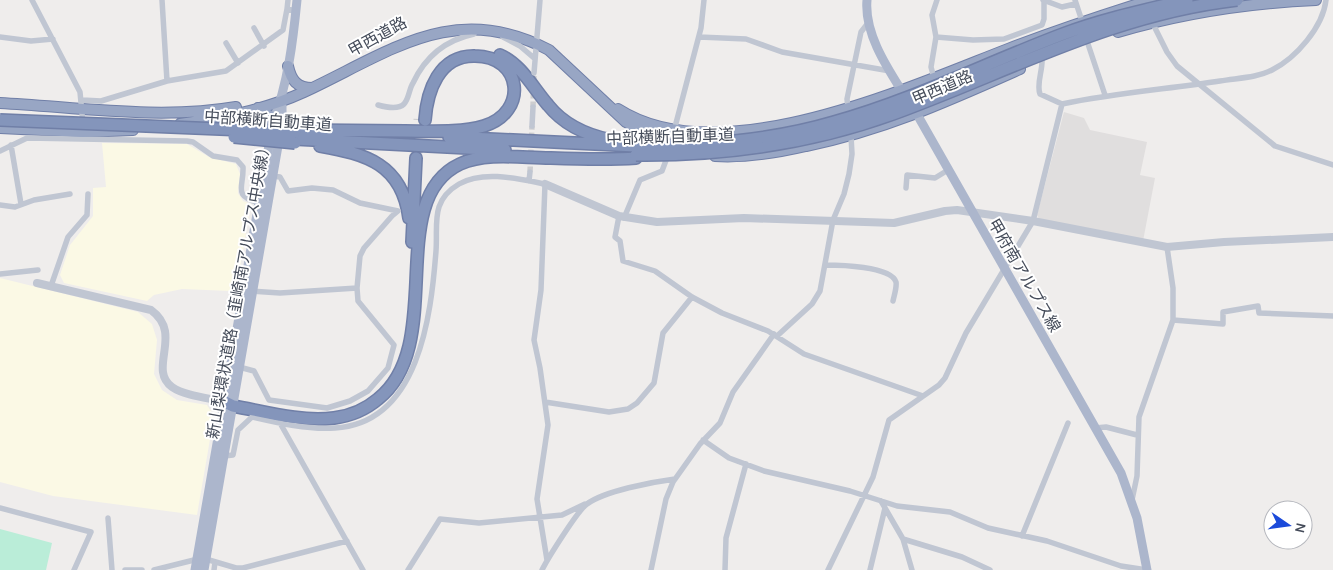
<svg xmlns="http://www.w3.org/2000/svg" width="1333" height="570" font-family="Karla,'Noto Sans JP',sans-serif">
<rect width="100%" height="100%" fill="#efedec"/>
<path fill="#fbf9e5" d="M102,143L187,144L209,157L236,164L240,174L238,193L243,201L251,204L237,285L230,291L182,289L154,295L147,301L64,283L60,275L70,245L93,216V188L106,187Z
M0,278L138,312L152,324L157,340L154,374L162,390L177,400L207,405L214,416L197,515L53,496L0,482Z"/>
<path fill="#e0dede" d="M1064,112L1084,118L1090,130L1147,142L1140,175L1155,178L1143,241L1039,219L1037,215Z"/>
<path fill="#baedd8" d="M0,529L52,543L46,570H0Z"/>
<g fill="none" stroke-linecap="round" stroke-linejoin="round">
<path stroke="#cdcdcf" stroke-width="5.5" stroke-dasharray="5.5 3" stroke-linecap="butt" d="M533,107L534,73
M530,172L532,126"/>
<path stroke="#cdcdcf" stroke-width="11" stroke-dasharray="11 5.5" stroke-linecap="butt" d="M417,153L419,119"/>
<g stroke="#707fa7" stroke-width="12">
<path id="trunk" d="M1118,32C1183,13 1249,3 1316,0
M288,66C291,80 297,88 312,88
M0,103C76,107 161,120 236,107
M258,108L270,116L273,122
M618,109C719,174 907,88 1008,49C1055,31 1103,15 1151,0
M180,124C221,118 265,110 304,92C390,52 454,0 549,50L626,122L667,145
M0,128L83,132L133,130
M715,156C746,158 776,153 806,146C884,130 948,101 1020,69"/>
</g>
<g stroke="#707fa7" stroke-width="14">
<path id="motorway" d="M500,55C522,65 533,88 548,105C564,125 586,135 611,140
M295,130C332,130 369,131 405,131C431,131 460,133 484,126C529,112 522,56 475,56C439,55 427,91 425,120
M449,137L636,146
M294,139L505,150
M320,146C366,154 402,164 409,218
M412,242L416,158
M225,402L233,406C266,412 300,422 334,418C350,416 365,410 378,399C448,344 383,200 460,164C487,152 521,158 550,158C579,159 607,160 636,158"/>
</g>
<path stroke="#c0c6d2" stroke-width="5.5" d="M32,0L80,92L83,124
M162,0L167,81
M288,0L287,9L296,11
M1043,0L1062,7L1075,4
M1075,0L1083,24
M1152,22L1167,52L1177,66L1275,146L1333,165
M254,28L264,46
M0,37L31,41L53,39
M503,37L520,46L534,58
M699,37L746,39L782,52L890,71
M936,37L973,40L1004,39L1042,25L1044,19V1
M1086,38L1105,95
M226,43L238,63
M1042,59C1043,70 1036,84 1040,94L1062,104
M534,73L540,0
M934,78L931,67L936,37L932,15L937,0
M82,100L101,101L167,81L226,71L283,30L287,9
M378,105C385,107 398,110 404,104C409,99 409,89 413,83C425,57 446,40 474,34
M848,108L847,99L861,32L868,23
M532,126L533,107
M11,145L21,204
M670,146L701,28L704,0
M0,151L27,138L187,141L193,142L213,156L237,160L243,167C244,188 232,195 259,203
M529,181L530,172
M906,188L907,175L935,178L948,170
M0,205L15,207L34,200L70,194
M619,216L615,237L620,241L623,261L655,271L692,297L722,313L768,331L804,354L923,396
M624,218L640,180L662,171L668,155
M825,265C838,265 891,266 896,282C897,287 894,296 893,301
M0,274L38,270
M51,286L68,237L87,215L88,194
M251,291L280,293L357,288
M1173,320L1223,324V312L1258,306L1259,313L1333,316
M777,336L812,304L820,291L833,220L844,194L849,174L852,154L851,136
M239,367L254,371L269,400L327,408L350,401L368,391L388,368L394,345L358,301L357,288L360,256L364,248L392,216L398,211L360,203L333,190L312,188L288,191L280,177L273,176
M545,402L609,412L628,409L637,403L654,383L663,333L692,297
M280,423L363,570
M1095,428L1106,427L1137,435
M703,440L729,458L764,471L850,491L897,506L950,512L988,528L1047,541L1121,566L1147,570
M224,456L233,455L238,430L252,417C278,423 308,430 335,428C419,423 431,316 436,251C438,224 430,201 459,184C484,170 519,179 545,184L541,290L534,340L540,368L548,425L537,499L547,560
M1132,500L1137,476L1139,417L1173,320V288L1167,247
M881,501L903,539L912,570
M0,508L91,532L74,570
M108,518L112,570
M1022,536L1068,423
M903,539L962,557L990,570
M209,560L236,568H243L347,541
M125,570H142
M154,570L194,560
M214,570L215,562
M408,570L440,519L479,523L562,515L585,504
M542,570C548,558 578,510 587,504C604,491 652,482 675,479
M651,570L666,499L673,482L700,444L720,423L733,392L774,334
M725,570L726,538L746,464
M828,570L873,477L889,420L939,385L945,378L966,333L1033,221L1062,104C1115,93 1168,89 1220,81C1237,78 1257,78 1272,70C1296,58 1323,27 1326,0
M870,570L885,508"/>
<path stroke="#c0c6d2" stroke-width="8" d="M545,184L619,216L657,222L744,218L894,223L945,211L957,210L1033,221L1167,247L1224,242L1333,237
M37,283L151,310C184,334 147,369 172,387C185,396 209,398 225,402"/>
<path stroke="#acb6cc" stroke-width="9" d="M867,0C864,34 888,69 905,96
M914,109L1121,473L1137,518L1147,570
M195,570L273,122C288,83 293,41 297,0
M204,570L282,123V106"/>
<use href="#trunk" stroke="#98a6c4" stroke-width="10"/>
<use href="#motorway" stroke="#8495bb" stroke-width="11"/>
<g stroke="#707fa7" stroke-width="14" stroke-linecap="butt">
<path id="motorway-bridge" d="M0,120L295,132
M234,137L295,143
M636,146C702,146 770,141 834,122C913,100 986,63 1063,34C1103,19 1145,10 1187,0
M636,155C724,156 810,144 893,114C1008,72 1113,14 1237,0"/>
</g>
<use href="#motorway-bridge" stroke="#8495bb" stroke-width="11"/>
</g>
<g text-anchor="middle" stroke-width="4" stroke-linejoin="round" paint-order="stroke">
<g font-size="16" fill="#454c5a" stroke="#fff">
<text transform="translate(377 36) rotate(-29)" y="6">甲西道路</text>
<text transform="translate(942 87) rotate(-23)" y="6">甲西道路</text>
<text transform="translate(268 120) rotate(4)" y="6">中部横断自動車道</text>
<text transform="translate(670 136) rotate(-2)" y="6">中部横断自動車道</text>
<text transform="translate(1025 275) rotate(60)" y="6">甲府南アルプス線</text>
<text transform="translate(238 289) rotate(-80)" y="6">新山梨環状道路（韮崎南アルプス中央線）</text>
</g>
</g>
<g transform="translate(1288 525) rotate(103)"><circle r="24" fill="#ffffff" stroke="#b5b7bd"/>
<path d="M0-4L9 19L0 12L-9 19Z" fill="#1b4ada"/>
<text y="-8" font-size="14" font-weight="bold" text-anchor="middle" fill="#454c5a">N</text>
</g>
</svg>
